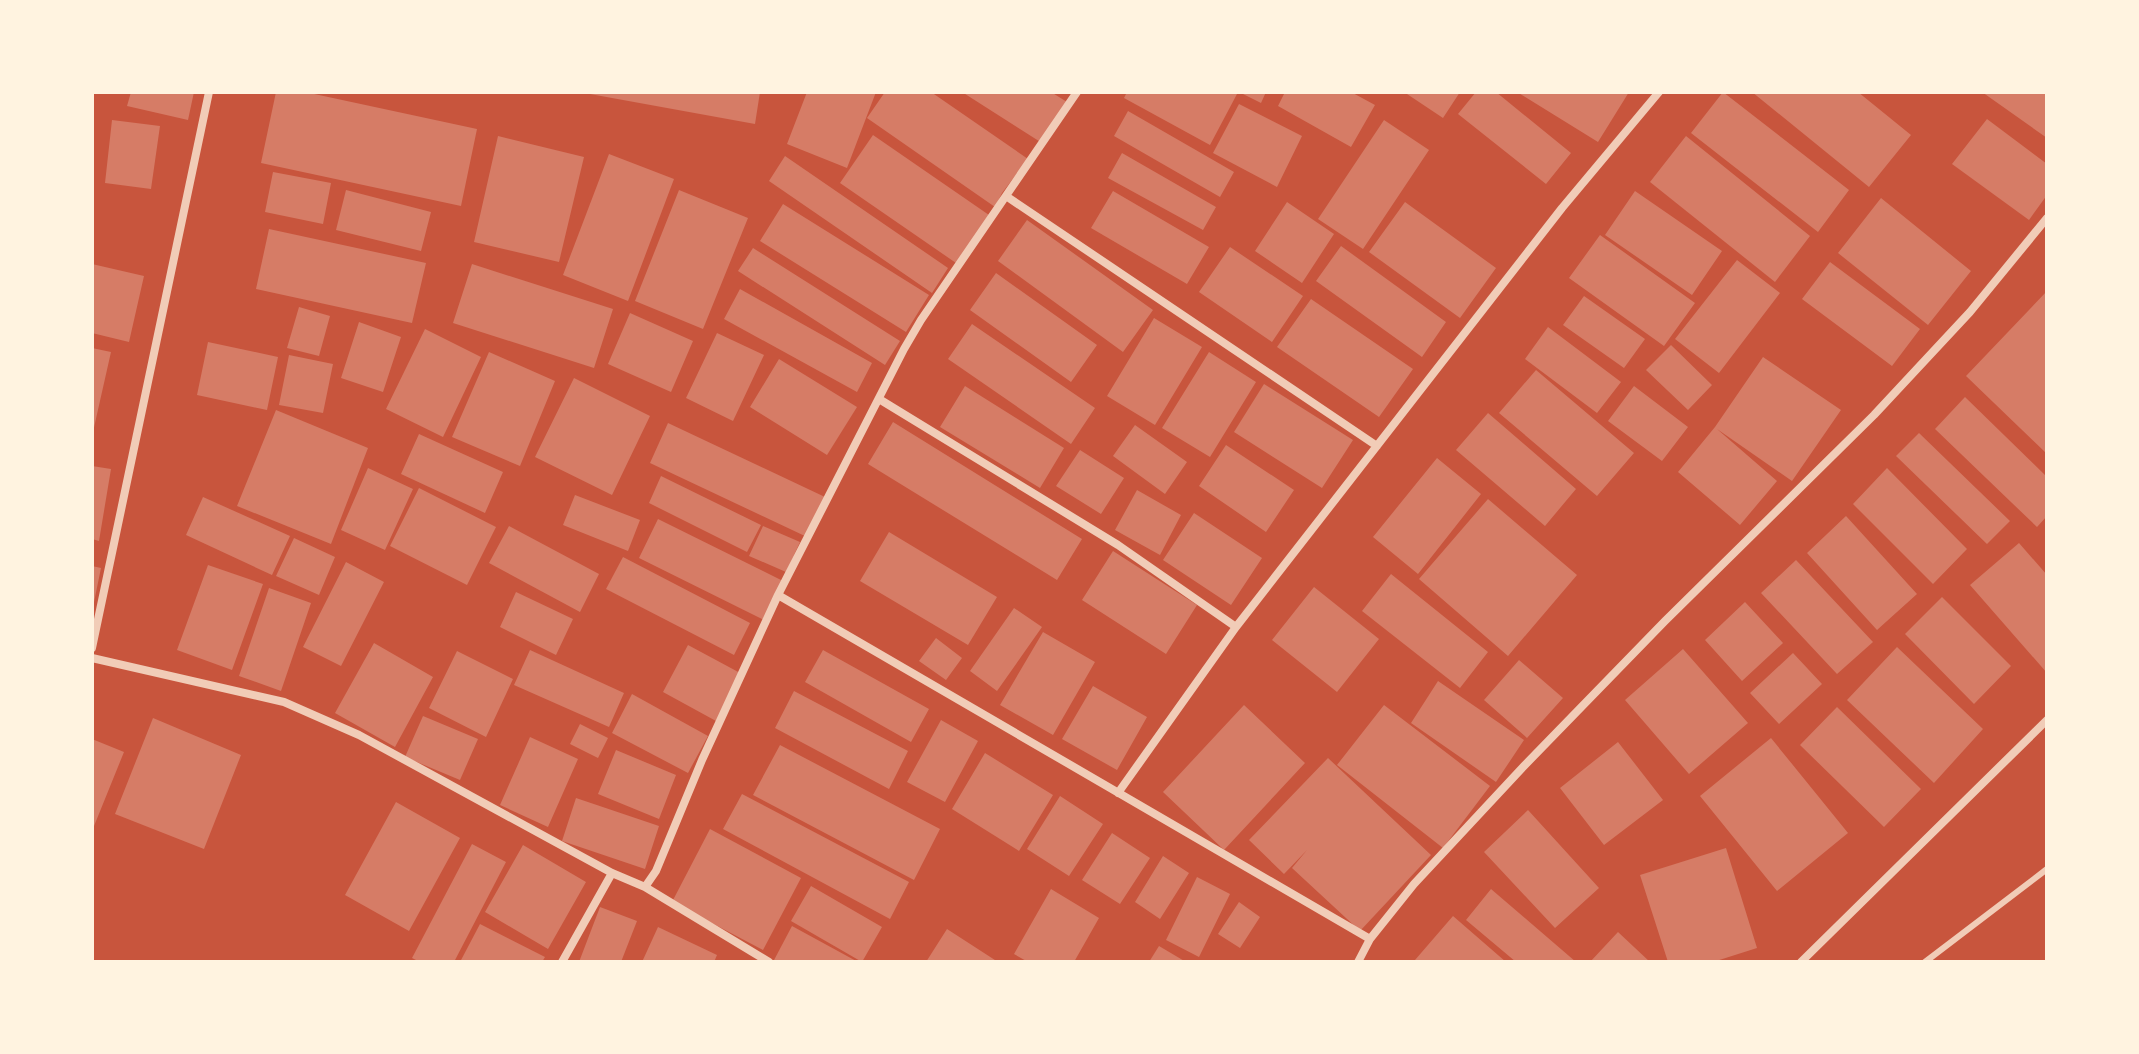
<svg xmlns="http://www.w3.org/2000/svg" width="2139" height="1054" font-family="Figtree,sans-serif">
<rect width="100%" height="100%" fill="#c8553d"/>
<path fill="#d67c66" d="M131,92H194L188,120L127,106Z
M276,92H305L477,129L461,206L261,163Z
M579,92H760L755,124Z
M807,92H876L847,168L787,144Z
M885,92H931L1028,159L1002,193L995,207L867,118Z
M962,92H1051L1067,102L1042,143Z
M1127,92H1233L1237,94L1210,145L1124,98Z
M1239,92H1266L1261,103Z
M1285,92H1351L1375,105L1351,147L1278,106Z
M1408,92H1460L1443,118L1407,94Z
M1476,92H1496L1571,153L1546,184L1458,114Z
M1517,92H1629L1598,142Z
M1723,92L1849,190L1818,232L1691,133Z
M1752,92H1858L1911,135L1869,187Z
M1982,92H2047V138Z
M1239,104L1302,136L1277,187L1213,153Z
M1128,111L1234,172L1220,197L1114,136Z
M1987,119L2047,164V195L2029,220L1952,164Z
M112,120L160,126L151,189L105,183Z
M1384,120L1429,150L1363,249L1318,219Z
M873,135L989,215L956,263L840,183Z
M498,136L584,157L559,262L474,242Z
M1686,136L1810,236L1775,282L1650,182Z
M1122,153L1216,207L1203,230L1108,178Z
M609,154L674,179L628,301L563,275Z
M785,156L948,268L932,293L769,181Z
M273,172L331,183L323,224L265,212Z
M346,190L431,212L421,251L336,230Z
M679,190L748,218L703,329L635,301Z
M1113,191L1209,247L1187,284L1091,228Z
M1635,191L1722,251L1692,295L1605,235Z
M1881,198L1971,271L1928,325L1838,253Z
M1287,202L1334,234L1302,283L1255,251Z
M1405,202L1496,268L1460,318L1369,252Z
M783,204L929,295L906,332L760,241Z
M1027,220L1153,310L1123,352L998,261Z
M269,229L426,263L412,323L256,289Z
M1600,235L1695,303L1664,346L1569,278Z
M1341,246L1446,322L1422,357L1316,281Z
M1230,247L1303,296L1272,342L1199,292Z
M753,248L900,341L885,365L738,271Z
M1737,260L1780,293L1719,373L1675,339Z
M1830,262L1920,329L1892,366L1802,299Z
M92,264L144,276L129,342L92,333Z
M472,264L613,309L594,368L453,323Z
M996,273L1097,345L1071,382L970,310Z
M740,289L872,363L857,392L724,319Z
M2047,291V454L1966,376Z
M1584,296L1645,339L1624,368L1563,325Z
M1311,299L1413,369L1379,417L1277,347Z
M299,307L330,316L319,356L287,348Z
M630,313L693,341L671,392L608,364Z
M1154,318L1202,347L1155,425L1107,396Z
M359,322L401,337L383,392L341,378Z
M972,324L1095,408L1071,444L948,359Z
M1548,327L1621,382L1597,413L1525,359Z
M425,329L481,357L443,437L386,409Z
M717,333L764,355L733,421L686,398Z
M208,342L278,357L267,410L197,395Z
M1671,345L1712,385L1688,410L1646,370Z
M92,348L111,352L93,432H92Z
M489,352L555,381L520,466L452,437Z
M1209,352L1256,382L1210,457L1162,428Z
M289,355L333,364L323,413L279,405Z
M1763,357L1841,410L1792,481L1717,429L1777,481L1740,525L1678,472L1715,427Z
M779,359L857,407L827,455L750,407Z
M1536,370L1634,453L1597,496L1499,413Z
M574,378L650,416L612,495L535,457Z
M1264,384L1353,440L1322,488L1234,432Z
M965,386L1064,448L1040,488L940,427Z
M1634,386L1688,427L1662,461L1608,421Z
M1965,397L2047,477V516L2037,527L1935,429Z
M276,410L368,448L331,544L237,506Z
M1488,413L1576,489L1545,526L1456,450Z
M893,422L1082,539L1057,580L868,464Z
M668,423L825,497L807,537L650,463Z
M1135,425L1187,462L1165,494L1113,456Z
M1919,433L2010,521L1987,544L1896,456Z
M419,434L503,472L485,513L401,474Z
M1226,445L1294,490L1266,532L1199,486Z
M1080,450L1124,478L1101,514L1056,486Z
M1437,458L1481,494L1418,574L1373,537Z
M92,466L111,469L99,541L92,539Z
M368,468L413,489L385,550L341,530Z
M1887,468L1967,549L1933,584L1853,504Z
M661,476L761,525L747,552L649,503Z
M419,488L496,527L467,585L390,546Z
M1137,490L1181,515L1160,555L1115,530Z
M575,495L640,520L628,551L563,525Z
M203,497L290,536L272,575L186,535Z
M1488,499L1577,575L1508,656L1419,579Z
M1194,513L1262,558L1231,605L1163,560Z
M1846,516L1917,594L1877,630L1807,553Z
M658,519L783,581L764,620L639,558Z
M509,526L599,574L580,612L489,563Z
M763,526L800,542L786,572L749,556Z
M889,532L997,597L968,645L860,581Z
M294,538L335,557L319,595L276,576Z
M2019,543L2047,575V673L1970,585Z
M1113,551L1197,605L1166,654L1082,600Z
M623,557L750,623L734,655L606,589Z
M1796,560L1873,642L1837,674L1761,593Z
M346,562L384,582L341,666L303,647Z
M208,565L263,584L232,670L177,650Z
M92,566L101,568L93,607H92Z
M1391,574L1488,652L1460,688L1362,611Z
M1314,587L1379,639L1337,692L1272,640Z
M269,588L311,603L281,691L239,676Z
M516,592L573,619L556,655L500,627Z
M1942,597L2011,666L1974,704L1905,634Z
M1745,602L1783,643L1742,681L1705,640Z
M1014,608L1042,627L997,691L970,671Z
M1043,632L1095,662L1053,735L1000,705Z
M936,638L962,658L946,680L919,661Z
M374,643L433,677L395,747L335,713Z
M688,645L742,674L716,721L663,692Z
M1897,647L1983,729L1934,783L1847,700Z
M1683,649L1748,723L1689,774L1625,700Z
M530,650L624,693L609,727L514,685Z
M823,650L929,709L911,742L805,682Z
M457,651L513,679L486,737L429,708Z
M1793,653L1822,684L1779,724L1750,693Z
M1519,660L1563,698L1527,738L1484,700Z
M1438,681L1524,740L1496,782L1411,723Z
M1093,686L1147,717L1117,770L1062,739Z
M794,691L908,751L889,789L775,728Z
M632,694L708,736L688,773L612,733Z
M1244,705L1305,763L1224,850L1163,792Z
M1384,705L1490,786L1443,848L1337,765Z
M1837,707L1921,789L1884,827L1800,745Z
M423,716L478,739L460,780L405,757Z
M153,718L241,755L204,849L115,814Z
M941,720L978,741L945,802L907,782Z
M580,724L608,738L598,758L570,744Z
M530,737L578,759L548,827L500,805Z
M1771,738L1848,833L1777,891L1700,796Z
M92,739L124,752L92,831Z
M1618,742L1663,800L1604,845L1560,788Z
M780,745L940,829L914,880L753,795Z
M616,750L676,775L659,819L598,794Z
M985,753L1053,795L1019,851L952,809Z
M1328,758L1431,855L1360,931L1292,868L1307,850L1284,874L1249,840Z
M742,794L909,882L890,919L723,829Z
M1060,796L1103,824L1069,876L1027,849Z
M576,798L659,826L645,869L562,841Z
M396,802L460,838L409,931L345,895Z
M1528,810L1599,888L1555,928L1484,852Z
M710,829L801,878L763,950L672,902Z
M1112,833L1150,858L1120,904L1082,880Z
M472,844L506,862L454,962H420L412,958Z
M523,845L586,882L548,949L485,912Z
M1726,848L1757,948L1713,962H1668L1640,875Z
M1163,856L1189,873L1160,919L1135,902Z
M1197,877L1230,894L1199,957L1166,940Z
M811,886L882,927L862,962L791,921Z
M1051,889L1099,918L1074,962H1028L1014,954Z
M1491,889L1576,962H1516L1466,920Z
M1239,902L1260,917L1240,948L1218,934Z
M600,907L637,921L621,962H579Z
M1453,916L1506,962H1417L1415,960Z
M480,924L545,957L542,962H460Z
M792,926L858,962H773Z
M658,927L717,955L714,962H642Z
M947,929L998,962H926Z
M1618,932L1650,962H1590Z
M1159,946L1186,962H1149Z"/>
<g fill="none" stroke-linecap="round" stroke-linejoin="round">
<path stroke="#f1ccb7" stroke-width="6" d="M1925,962L2047,869"/>
<path stroke="#f1ccb7" stroke-width="8" d="M1006,196L1377,446
M879,399L1118,545L1236,627
M778,595L1370,939
M92,648L209,92
M92,658L284,702L359,735L612,873L645,887L656,871L702,760L778,595L904,349L921,320L1077,92
M1118,793L1236,627L1562,208L1659,92
M645,887L769,962
M562,962L612,873
M1358,962L1370,939L1414,884L1524,766L1665,621L1874,415L1970,312L2047,218
M1801,962L2047,720"/>
</g>
<rect width="2139" height="1054" fill="none" stroke="#fff3e0" stroke-width="188"/>
</svg>
